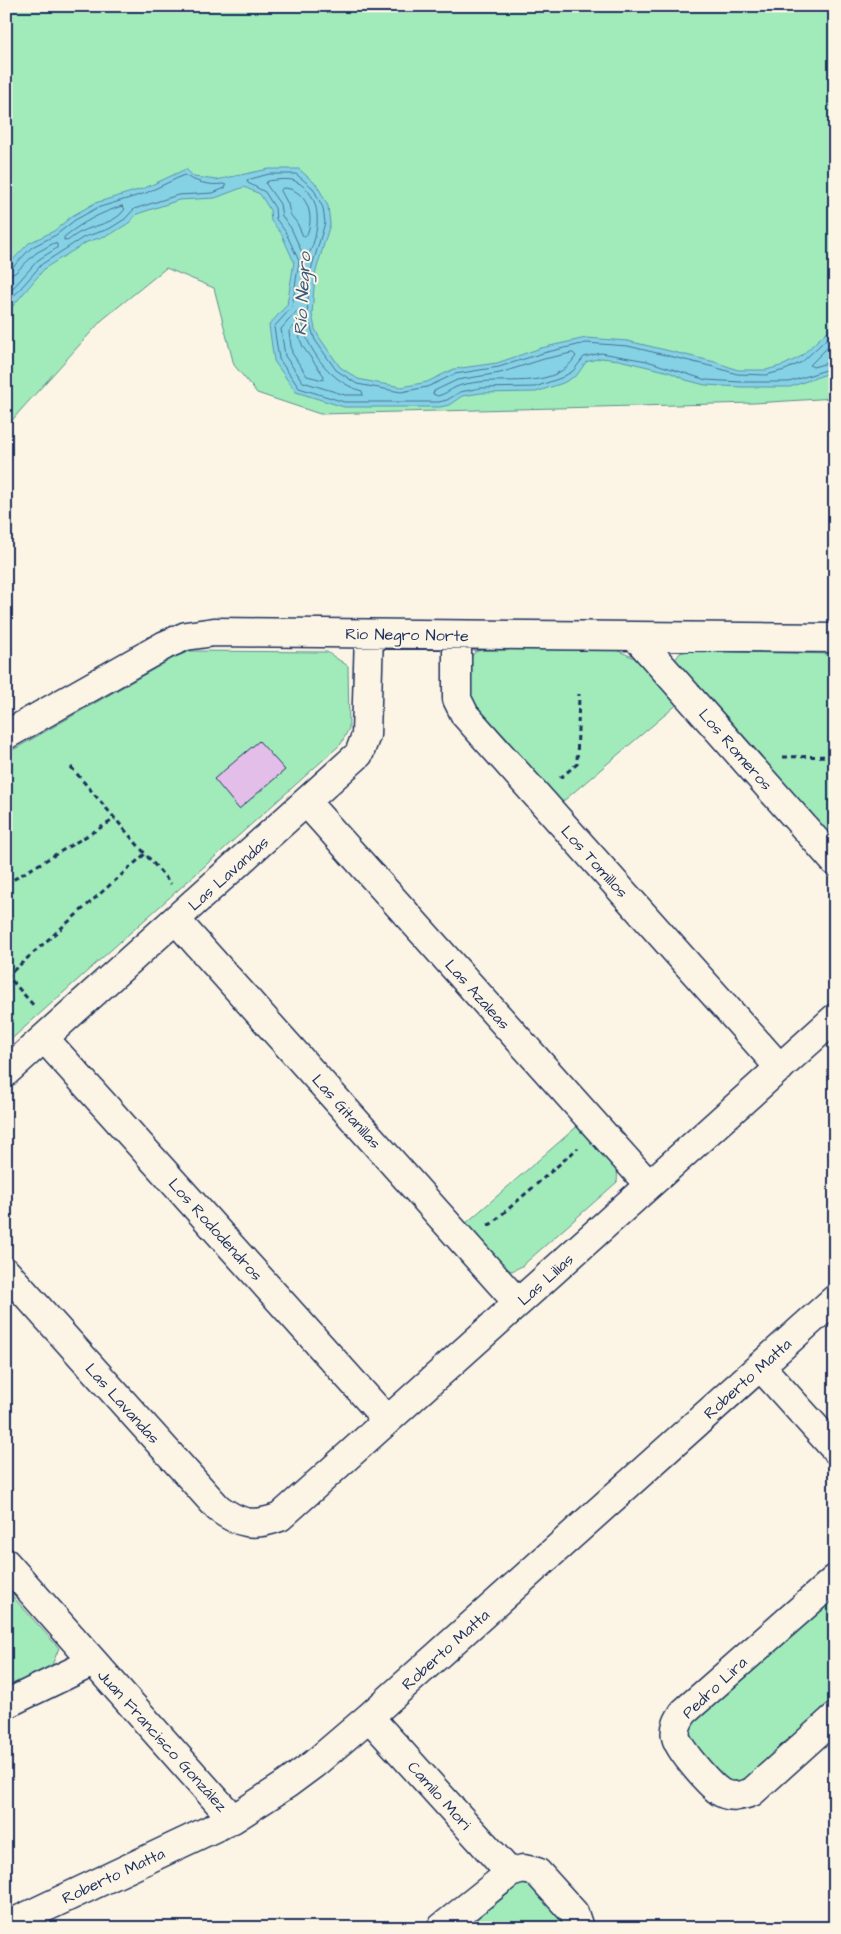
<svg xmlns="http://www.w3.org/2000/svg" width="841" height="1934" font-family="'Architects Daughter',sans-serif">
<rect width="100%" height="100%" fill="#fcf5e5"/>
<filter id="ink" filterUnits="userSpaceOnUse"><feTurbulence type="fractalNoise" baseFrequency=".02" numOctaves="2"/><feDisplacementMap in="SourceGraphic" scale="10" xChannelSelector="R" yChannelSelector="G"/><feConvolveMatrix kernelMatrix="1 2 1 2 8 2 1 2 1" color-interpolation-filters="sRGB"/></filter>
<g filter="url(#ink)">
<path fill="#a1ebba" stroke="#5e8d8c" d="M6,6H835V398L754,403L320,414L257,393L234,365L214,288L166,268L102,320L19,412L6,428Z
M486,648L616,650L649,664L680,702L561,803L472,701L467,663L475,652Z
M190,651L327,652L348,666L349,728L341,744L6,1044V754L175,657Z
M688,651L835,654V850L674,661L680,653Z
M581,1123C596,1140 621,1157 617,1182L522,1266L512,1271L502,1268L465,1224Z
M6,1589L59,1648L50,1670L6,1692Z
M835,1592V1704L742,1787L734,1789L685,1740V1725Z
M515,1880H532L571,1928H454Z"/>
<path fill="#86d2e5" stroke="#5b91af" d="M186,169L194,177L216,180L269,169H299L317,185L328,206L330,224L315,274L312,314L315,329L319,337L340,367L358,379L377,383L402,387L427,382L454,369L497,363L541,348L586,338L628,341L715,362L738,370H766L784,365L800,357L835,324V371L790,387H741L705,385L686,380L669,372L619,360L601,358L586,362L577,375L563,383L536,392L481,393L462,396L449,405L440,407H344L296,392L274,361L269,325L287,305L294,262L281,233L271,221L270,210L260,194L244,187L215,198L179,200L137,214L129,223L111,234L87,242L45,268L6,314V267L29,243L54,231L72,216L95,203L145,188Z"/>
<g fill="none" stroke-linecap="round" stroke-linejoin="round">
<path stroke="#467094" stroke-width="1" d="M268,181C275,180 289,178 295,181C325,195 320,234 307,258L304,257L291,228L282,216L280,204L266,184Z
M283,188C307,188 316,218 306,236H303L297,223L290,214L288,204L281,191Z
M122,206L125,209C115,224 96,224 81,232C76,234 72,238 67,241L64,240V237C83,222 100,213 122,206Z
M6,270L12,268L32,247L56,235L75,220L97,208L146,193L184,175C196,182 209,186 223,184L226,185L225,188L213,193L178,195L134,209L125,219L109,229L84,237L42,264L6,305
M6,276L15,273L36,253L54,243L57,244V248L38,260L6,296
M299,311C302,318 303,327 305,334C315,360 336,384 362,391L363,395H345L303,382L285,356L281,329L296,312Z
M293,327L296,328L303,347L324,376L323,380L307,376L292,353L289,332Z
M835,331L802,362L785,370L766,375L737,374L714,367L628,346L586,343L543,353L499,367L455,374L427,387L401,392L357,384L336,370L315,340L307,315L310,273L325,223L323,208L313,188L296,174H269L247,180L248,183L265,192L275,208L276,219L285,231L299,261L292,307L274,327L279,359L299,388L344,402H439L447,400L460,392L480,388L535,387L561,378L573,371L584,357L601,353L647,361L706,380L741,382H789L835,367
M835,340L810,365L813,367L835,361
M573,353L576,356C556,389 511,378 479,382C472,383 462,384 456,387C450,390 445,394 438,396L433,394L434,391L457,380L500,373L544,359Z"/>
</g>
<path fill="#e2bee9" stroke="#1b2f5e" d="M259,741L285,770L239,809L214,779Z"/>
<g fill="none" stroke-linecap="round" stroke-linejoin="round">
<g stroke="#1b2f5e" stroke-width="31">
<path id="minor" d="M457,635V699L465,715L780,1068
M636,637L835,862
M6,735L165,645L186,636L214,632L835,638
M307,803L649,1185
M176,920L518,1303
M44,1038L387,1420
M6,1072L359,754L366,735L369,634
M6,1272L218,1508C239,1524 254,1527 280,1517L835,1018
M760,1366L835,1449
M6,1563L233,1819
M835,1579L684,1712C679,1719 674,1727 676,1737C678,1749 711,1787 722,1793C732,1798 742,1796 752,1792L835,1717
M6,1704L93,1662
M369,1717L510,1873
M6,1926L233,1819L287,1784L314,1764L369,1717L835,1299
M441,1928L510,1873L523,1869L537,1872L574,1913L579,1928"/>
</g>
<path stroke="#1b2f5e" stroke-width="3" stroke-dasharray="5 4" stroke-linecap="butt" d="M783,757L835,756
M71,767L171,884
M560,778L577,764L579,694
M6,884L115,819
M6,974L34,1006
M6,977L145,854
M488,1225L491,1224L578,1148"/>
<use href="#minor" stroke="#fcf5e5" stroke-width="28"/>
</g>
</g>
<g text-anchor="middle" stroke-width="4" stroke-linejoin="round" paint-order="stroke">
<g font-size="16" fill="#1b2f5e" stroke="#fcf5e5">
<text transform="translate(407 634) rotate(1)" y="6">Rio Negro Norte</text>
<text transform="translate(736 749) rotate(49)" y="6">Los Romeros</text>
<text transform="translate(595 861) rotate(48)" y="6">Los Tomillos</text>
<text transform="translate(228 873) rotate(-42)" y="6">Las Lavandas</text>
<text transform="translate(478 994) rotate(48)" y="6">Las Azaleas</text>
<text transform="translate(347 1111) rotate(48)" y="6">Las Gitanillas</text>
<text transform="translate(216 1229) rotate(48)" y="6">Los Rododendros</text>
<text transform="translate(545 1279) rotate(-42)" y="6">Las Lilias</text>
<text transform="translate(747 1378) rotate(-42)" y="6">Roberto Matta</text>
<text transform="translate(123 1403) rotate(48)" y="6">Las Lavandas</text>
<text transform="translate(445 1649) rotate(-42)" y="6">Roberto Matta</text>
<text transform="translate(714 1687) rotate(-43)" y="6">Pedro Lira</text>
<text transform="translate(163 1740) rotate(48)" y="6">Juan Francisco González</text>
<text transform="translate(440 1795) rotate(48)" y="6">Camilo Mori</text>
<text transform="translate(113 1875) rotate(-25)" y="6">Roberto Matta</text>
</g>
<g font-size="18" font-style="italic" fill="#365880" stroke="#fcf5e5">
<text transform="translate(302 294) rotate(-87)" y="6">Río Negro</text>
</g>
</g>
<rect width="841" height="1934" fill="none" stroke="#fcf5e5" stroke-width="25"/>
<rect x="12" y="12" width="816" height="1909" fill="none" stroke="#1b2f5e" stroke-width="2" filter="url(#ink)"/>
</svg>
